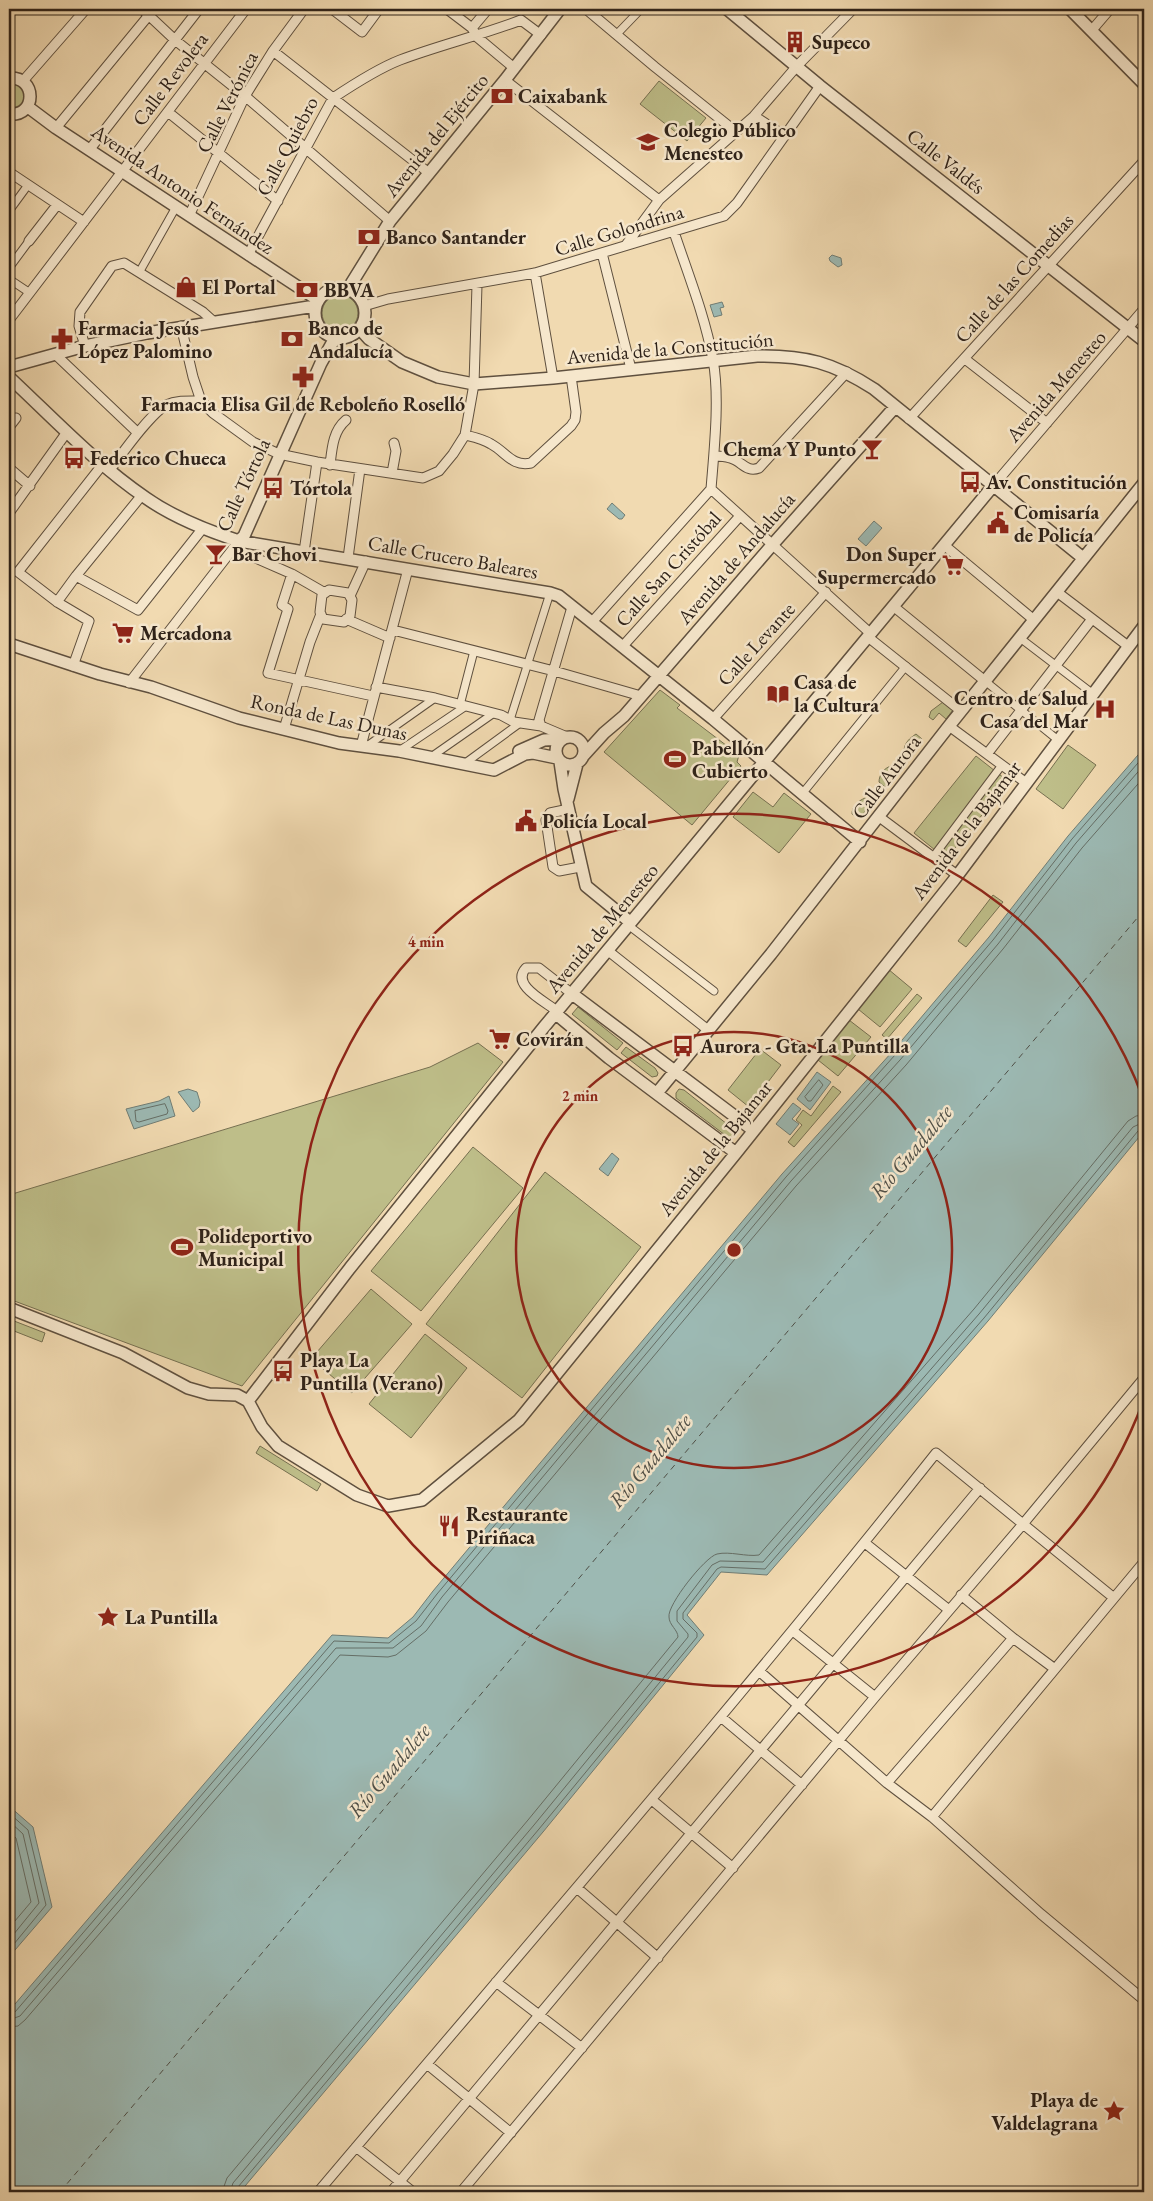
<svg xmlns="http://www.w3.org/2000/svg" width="1153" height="2201" font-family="'EB Garamond',serif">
<rect width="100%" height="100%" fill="#f1dab1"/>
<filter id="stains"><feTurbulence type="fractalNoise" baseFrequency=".004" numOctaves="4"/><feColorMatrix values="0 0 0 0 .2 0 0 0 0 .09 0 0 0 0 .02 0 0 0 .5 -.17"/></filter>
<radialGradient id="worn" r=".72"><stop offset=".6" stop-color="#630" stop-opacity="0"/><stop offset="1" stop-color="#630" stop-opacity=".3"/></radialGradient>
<path fill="#bebe89" stroke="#767051" d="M659,81L706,118L687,141L640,104Z
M9,84C26,83 27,96 20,108L9,110Z
M322 313a18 18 0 1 1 36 0a18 18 0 1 1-36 0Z
M660,690L680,705L677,708L739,755L737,762L741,766L692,825L604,752Z
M943,702L953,710L946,719L939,713L933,720L929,717L931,711Z
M916,734L922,739L910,754L904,750C905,742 910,738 916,734Z
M1068,745L1096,765L1063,809L1036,789Z
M976,756L1009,782L946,859L914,833Z
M891,766L897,771L885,787L879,782C879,775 884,768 891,766Z
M753,792L773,807L784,793L811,814L779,853L733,817Z
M865,798L872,803L859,819L852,814C852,806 858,801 865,798Z
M993,895L1003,902L966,947L958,941Z
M888,969L912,989L880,1027L858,1009Z
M917,994L922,998L887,1039L882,1035Z
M578,1007L623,1043L617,1050L572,1014Z
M849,1020L871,1037L838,1076L818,1060Z
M478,1043L503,1062L242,1386L9,1299V1195L430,1067Z
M626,1047L655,1068L658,1073L657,1076L652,1077L621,1053Z
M760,1049L781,1065L749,1107L728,1090Z
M833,1086L841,1092L794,1147L788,1142L802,1125L796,1120L803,1110L811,1116Z
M679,1089L684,1090L732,1128L735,1135L730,1138L725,1135L676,1098V1093Z
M473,1147L523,1188L421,1311L371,1271Z
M545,1172L641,1247L522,1398L426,1324Z
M371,1289L412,1324L352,1393L311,1359Z
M9,1319L45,1333L42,1342L9,1329Z
M425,1334L467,1368L411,1438L369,1404Z
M260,1446L321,1484L317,1491L256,1453Z"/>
<path fill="#9cb9b3" stroke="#707d75" d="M832,255L841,258L842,265L838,267L830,261L829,258Z
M722,302L724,307L720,308L722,315L714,317L710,305Z
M612,503L625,515L622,519H619L607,509Z
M874,521L882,528L866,546L858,539Z
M1144,748V1131L988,1321L767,1575L721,1572L687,1615L704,1635L543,1832L240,2192H9V2011L332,1635L388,1638L413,1617L433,1591L782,1174L892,1052L989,937L1068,836Z
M817,1072L831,1082L810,1110L797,1099Z
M188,1089L197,1092L200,1102L199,1107L193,1112L178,1092Z
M169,1096L175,1116L134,1129L126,1109L159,1101Z
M793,1103L801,1109L792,1119L799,1124L790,1135L776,1124Z
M612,1153L619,1159L608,1176L599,1169Z
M9,1806L33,1827L52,1907L9,1957Z"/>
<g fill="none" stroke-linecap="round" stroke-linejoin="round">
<path stroke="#656e66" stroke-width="1" d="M819,1080L823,1085L811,1101H808L805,1097Z
M165,1104L168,1111L167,1114L139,1122L136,1121L135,1111Z
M9,1813L28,1830L46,1905L9,1950
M9,1821L23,1834L39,1903L9,1940
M9,1831L16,1838L31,1902L9,1928
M9,2014L15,2012L334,1641L389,1643L416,1621L437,1594L786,1177L895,1055L993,940L1072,839L1144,756
M9,2020L20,2016L336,1648H393L421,1626L442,1597L791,1181L900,1060L998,944L1076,843L1144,765
M9,2027L18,2026L25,2020L340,1655L388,1657L396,1655L426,1631L448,1602L796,1186L906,1065L1003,949L1082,848L1144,777
M222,2192L227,2178L528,1820L678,1637C678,1630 669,1625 669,1617C667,1605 705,1557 717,1554C730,1551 746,1557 759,1555L974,1309L1128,1121L1136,1116L1144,1115
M230,2192L233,2183L534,1825L688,1637V1634L677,1621V1611L712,1565L720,1561L763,1562L979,1314L1133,1127L1144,1122
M236,2192L238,2187L539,1829L697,1637V1633L683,1619V1613L717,1569L721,1567L765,1569L984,1318L1138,1131L1144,1129"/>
<path stroke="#4f4f47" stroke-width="1" stroke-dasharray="6 5" stroke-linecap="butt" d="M60,2192L1144,910"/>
<g stroke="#5f503f" stroke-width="9">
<path id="pedestrian" d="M617,34L641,9
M9,211L28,185
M9,268L29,241
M140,271L176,207
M9,279L30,293
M1020,638L1092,693
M985,681L1058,740
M460,705L474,651
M510,720L550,593
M367,746L435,698
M399,751L466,706
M431,757L494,713
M464,764L520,723
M802,794L906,666
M933,857L1002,765
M628,925L714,991"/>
</g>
<g stroke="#5f503f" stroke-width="11">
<path id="minor" d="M142,9L175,40L245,96L390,221
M332,9L362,32L379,9
M447,9L472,28L477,37L514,68
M586,9L655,67L735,131
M472,28L488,9
M1092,30L1110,9
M273,51L429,173
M505,80L659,200
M23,81L86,9
M168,112L278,201
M754,116L785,136
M56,128L154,9
M90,149L199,9
M9,172L84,222
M189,216L245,96L273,51L304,9
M674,232C688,274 705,316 713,360C720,397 714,451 711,489
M29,241L57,205
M626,245L659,200L754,116L797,66L853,9
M602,253L631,369
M248,255L333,98C354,84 377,69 400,60C440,45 482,35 521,20L541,35
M535,273L553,378
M364,306L388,299L535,273L724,216L737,203L820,86
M9,320L246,9
M181,326L193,377L201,401L213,413L253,442L279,454L317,462L423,478L439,471L453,454L465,435L474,384L477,285
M85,346L79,326L80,312L112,266L124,263L203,312L213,321
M56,355L138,433
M965,359L1047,423
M909,419L1144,161
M9,427L16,418
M465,435C473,437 483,439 491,444C506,452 512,467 531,463L571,426L575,420L576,412L571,376
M714,456C719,456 725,456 730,458C742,461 746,473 759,468L847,372
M330,465C332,448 333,431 346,420
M9,468L30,486
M109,471C122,454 149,415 166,405C177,400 190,401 201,401
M392,473L396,451L394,443
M993,486L1144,309
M711,489L870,633
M1136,493L1144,499
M142,495L76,576L138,610L203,528
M9,513L67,432
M944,545L1034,620
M233,548L292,574L325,593
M304,552L317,462
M348,558L360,469
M292,574L282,605L288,609L268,673L373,696
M329,590L348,593L352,600L350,616L344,622L323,619L320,612L322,595Z
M1057,592L1128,646
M350,596L366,561
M57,602L76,576
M893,606L985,681
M346,619L390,638
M592,622L711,489
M393,630L554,671L641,696
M868,637L961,711
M622,647L740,516
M73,666L89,621L57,602L18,572L103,464
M129,683L239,541
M376,687L435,698L501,715L514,722L541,726
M713,719L826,592
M949,726L1025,782
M284,729L310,642L321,614
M567,737L541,726L539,720L572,607
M361,746L408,569
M987,754L1092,619
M569,809L550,813L546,820L553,867L559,871L580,867
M878,816L957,875
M607,950L708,1030
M557,1011C546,1002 510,985 526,968H539L571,993
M1144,1378L1023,1524L1114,1598L1144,1562
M865,1543L949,1610
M793,1631L875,1697
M1013,1638L1055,1669
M759,1671L887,1783L932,1817L1041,1914L1144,2000
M721,1717L802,1785
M887,1783L1013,1638L961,1595
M652,1800L733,1868
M932,1817L1114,1598
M577,1888L658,1958
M496,1982L582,2048
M427,2064L511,2133
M356,2147L413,2192
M318,2192C525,1947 736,1705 936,1453L1023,1524L875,1697L461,2192
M391,2192L980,1488"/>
</g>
<g stroke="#5f503f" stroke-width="14">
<path id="tertiary" d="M727,9L820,86L1144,341
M1070,9L1144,84
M9,78C37,76 37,117 9,114
M28,107L56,128L318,300
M315 313a25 25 0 1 1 50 0a25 25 0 1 1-50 0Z
M348,289L390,221L505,80L560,9
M360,329L369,339L402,362L438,377L474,384L553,378L757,356C805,355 834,363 874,389L1083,558
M9,367L85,346L147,333L315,306
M9,377C53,418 96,464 146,498C173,517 208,531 239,541L550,593L559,596L713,719L860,842
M239,541L244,536L321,363L335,338
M9,644L100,674L151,687L239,718L339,743L399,751L494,770L525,754L533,753L557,758
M556 751a14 14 0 1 1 28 0a14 14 0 1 1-28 0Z
M519,751L544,740L562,739
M584,755L604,733L624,716L773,544L895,407
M560,762L564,789L586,886L630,922
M568,799L577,764
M571,993L753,1130
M555,1013L609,1058L736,1153
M657,1093L771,954L949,726L1144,483
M9,1308L123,1353L188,1388L209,1394L237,1395L248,1401L262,1427L278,1446L357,1495L388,1506L422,1500L519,1420L736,1153L954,880L1144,626
M248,1401L350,1268L544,1027L993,486"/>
</g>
<use href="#pedestrian" stroke="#f6e7cc" stroke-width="7"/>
<use href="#minor" stroke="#f6e7cc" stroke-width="9"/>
<use href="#tertiary" stroke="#f6e7cc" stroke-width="11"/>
</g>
<g fill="none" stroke="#8f2418" stroke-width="2.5">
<circle cx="734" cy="1250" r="218"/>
<path d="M1144 1399A436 436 0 1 1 1144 1101"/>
</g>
<defs>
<g id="building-bare" transform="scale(1.725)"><path d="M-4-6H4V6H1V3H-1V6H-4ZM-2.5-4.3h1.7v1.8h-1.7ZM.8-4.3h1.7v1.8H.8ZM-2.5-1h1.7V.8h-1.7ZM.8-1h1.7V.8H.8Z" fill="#8f2418" stroke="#f6e7cc" stroke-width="2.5" paint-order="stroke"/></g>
<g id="bank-bare" transform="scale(1.725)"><path d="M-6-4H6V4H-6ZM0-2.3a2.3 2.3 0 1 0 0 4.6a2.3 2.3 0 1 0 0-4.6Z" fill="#8f2418" stroke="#f6e7cc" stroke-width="2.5" paint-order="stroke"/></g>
<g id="school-bare" transform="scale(1.725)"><path d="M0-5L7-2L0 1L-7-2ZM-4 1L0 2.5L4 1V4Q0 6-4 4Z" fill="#8f2418" stroke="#f6e7cc" stroke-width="2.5" paint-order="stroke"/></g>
<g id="shop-bare" transform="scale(1.725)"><path d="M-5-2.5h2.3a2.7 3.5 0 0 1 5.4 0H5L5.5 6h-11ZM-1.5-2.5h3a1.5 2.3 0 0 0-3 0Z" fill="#8f2418" stroke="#f6e7cc" stroke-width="2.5" paint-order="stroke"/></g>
<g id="pharmacy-bare" transform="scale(1.725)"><path d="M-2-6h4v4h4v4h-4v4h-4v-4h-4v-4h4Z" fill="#8f2418" stroke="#f6e7cc" stroke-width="2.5" paint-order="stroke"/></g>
<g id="bar-bare" transform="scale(1.725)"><path d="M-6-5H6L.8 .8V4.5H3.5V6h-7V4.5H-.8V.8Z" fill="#8f2418" stroke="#f6e7cc" stroke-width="2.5" paint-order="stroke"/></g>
<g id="bus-bare" transform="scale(1.725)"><path d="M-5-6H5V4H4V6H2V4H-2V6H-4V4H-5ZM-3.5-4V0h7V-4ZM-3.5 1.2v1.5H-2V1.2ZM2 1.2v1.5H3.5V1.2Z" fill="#8f2418" stroke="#f6e7cc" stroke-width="2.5" paint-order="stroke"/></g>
<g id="civic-bare" transform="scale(1.725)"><path d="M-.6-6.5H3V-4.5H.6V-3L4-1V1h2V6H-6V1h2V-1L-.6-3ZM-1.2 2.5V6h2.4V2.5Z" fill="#8f2418" stroke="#f6e7cc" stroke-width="2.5" paint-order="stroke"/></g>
<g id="supermarket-bare" transform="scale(1.725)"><path d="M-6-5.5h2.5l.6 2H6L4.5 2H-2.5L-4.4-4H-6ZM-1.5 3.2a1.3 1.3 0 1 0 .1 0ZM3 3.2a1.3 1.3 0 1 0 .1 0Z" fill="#8f2418" stroke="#f6e7cc" stroke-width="2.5" paint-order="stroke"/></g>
<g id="library-bare" transform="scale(1.725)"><path d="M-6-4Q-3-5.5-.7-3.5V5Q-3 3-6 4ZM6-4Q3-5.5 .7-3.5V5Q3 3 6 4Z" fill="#8f2418" stroke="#f6e7cc" stroke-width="2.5" paint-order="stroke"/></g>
<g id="hospital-bare" transform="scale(1.725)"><path d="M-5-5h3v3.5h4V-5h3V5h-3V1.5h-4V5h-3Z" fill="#8f2418" stroke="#f6e7cc" stroke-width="2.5" paint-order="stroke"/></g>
<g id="stadium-bare" transform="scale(1.725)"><path d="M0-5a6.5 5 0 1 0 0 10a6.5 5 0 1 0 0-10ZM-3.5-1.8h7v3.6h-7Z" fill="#8f2418" stroke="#f6e7cc" stroke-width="2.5" paint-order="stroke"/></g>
<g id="restaurant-bare" transform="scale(1.725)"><path d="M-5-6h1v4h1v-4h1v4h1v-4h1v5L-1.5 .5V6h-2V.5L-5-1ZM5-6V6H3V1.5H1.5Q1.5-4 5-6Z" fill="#8f2418" stroke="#f6e7cc" stroke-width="2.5" paint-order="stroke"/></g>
<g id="sight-bare" transform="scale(1.725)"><path d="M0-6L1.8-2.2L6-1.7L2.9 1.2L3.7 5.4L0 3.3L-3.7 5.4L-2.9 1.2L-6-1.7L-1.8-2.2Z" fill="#8f2418" stroke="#f6e7cc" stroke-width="2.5" paint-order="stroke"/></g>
</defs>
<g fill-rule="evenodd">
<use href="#building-bare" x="795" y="42"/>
<use href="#bank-bare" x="502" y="96"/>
<use href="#school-bare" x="648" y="142"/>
<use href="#bank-bare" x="369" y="237"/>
<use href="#shop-bare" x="186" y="287"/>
<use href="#bank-bare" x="307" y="290"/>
<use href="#pharmacy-bare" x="62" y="339"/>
<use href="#bank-bare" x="292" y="339"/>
<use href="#pharmacy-bare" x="303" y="377"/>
<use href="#bar-bare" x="872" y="449"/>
<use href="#bus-bare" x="74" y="458"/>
<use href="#bus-bare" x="970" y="482"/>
<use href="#bus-bare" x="273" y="488"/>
<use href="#civic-bare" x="998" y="523"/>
<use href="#bar-bare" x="216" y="554"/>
<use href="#supermarket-bare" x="953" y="565"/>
<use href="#supermarket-bare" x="123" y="633"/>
<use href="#library-bare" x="778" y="694"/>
<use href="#hospital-bare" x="1105" y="709"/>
<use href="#stadium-bare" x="675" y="759"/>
<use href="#civic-bare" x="526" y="821"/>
<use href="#supermarket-bare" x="500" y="1039"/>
<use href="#bus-bare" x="683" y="1046"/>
<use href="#stadium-bare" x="182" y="1247"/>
<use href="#bus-bare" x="283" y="1371"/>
<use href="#restaurant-bare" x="449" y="1526"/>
<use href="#sight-bare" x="108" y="1617"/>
<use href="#sight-bare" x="1114" y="2111"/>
</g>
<g text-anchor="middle" stroke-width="5" stroke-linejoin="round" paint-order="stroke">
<g font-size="20" font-weight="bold" fill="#2e2219" stroke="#f6e7cc" text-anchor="start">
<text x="812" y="49">Supeco</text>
<text x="518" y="103">Caixabank</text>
<text x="664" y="137">Colegio Público<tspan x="664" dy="23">Menesteo</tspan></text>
<text x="386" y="244">Banco Santander</text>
<text x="202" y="294">El Portal</text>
<text x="324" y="297">BBVA</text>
<text x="78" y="335">Farmacia Jesús<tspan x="78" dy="23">López Palomino</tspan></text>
<text x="308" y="335">Banco de<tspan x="308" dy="23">Andalucía</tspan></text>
<text x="303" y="411" text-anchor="middle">Farmacia Elisa Gil de Reboleño Roselló</text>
<text x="856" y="456" text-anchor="end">Chema Y Punto</text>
<text x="90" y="465">Federico Chueca</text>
<text x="986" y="489">Av. Constitución</text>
<text x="290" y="495">Tórtola</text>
<text x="1014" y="519">Comisaría<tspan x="1014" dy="23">de Policía</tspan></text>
<text x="232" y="561">Bar Chovi</text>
<text x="936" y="561" text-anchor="end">Don Super<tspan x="936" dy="23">Supermercado</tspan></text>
<text x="140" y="640">Mercadona</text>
<text x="794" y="689">Casa de<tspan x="794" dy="23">la Cultura</tspan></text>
<text x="1088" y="705" text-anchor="end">Centro de Salud<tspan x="1088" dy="23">Casa del Mar</tspan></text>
<text x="692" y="755">Pabellón<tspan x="692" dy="23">Cubierto</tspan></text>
<text x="542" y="828">Policía Local</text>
<text x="516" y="1046">Covirán</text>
<text x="700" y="1053">Aurora - Gta. La Puntilla</text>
<text x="198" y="1243">Polideportivo<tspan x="198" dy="23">Municipal</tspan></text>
<text x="300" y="1367">Playa La<tspan x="300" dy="23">Puntilla (Verano)</tspan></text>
<text x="466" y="1521">Restaurante<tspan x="466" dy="23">Piriñaca</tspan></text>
<text x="125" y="1624">La Puntilla</text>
<text x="1098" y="2107" text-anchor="end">Playa de<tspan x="1098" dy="23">Valdelagrana</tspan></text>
</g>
<g font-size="20" fill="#2e2219" stroke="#f6e7cc">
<text transform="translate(170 79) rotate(-53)" y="7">Calle Revolera</text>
<text transform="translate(227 102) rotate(-63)" y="7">Calle Verónica</text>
<text transform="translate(436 135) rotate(-51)" y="7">Avenida del Ejército</text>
<text transform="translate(287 146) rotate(-62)" y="7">Calle Quiebro</text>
<text transform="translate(946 161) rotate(38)" y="7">Calle Valdés</text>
<text transform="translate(183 189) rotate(34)" y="7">Avenida Antonio Fernández</text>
<text transform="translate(619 230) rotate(-17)" y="7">Calle Golondrina</text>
<text transform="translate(1014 278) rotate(-48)" y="7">Calle de las Comedias</text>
<text transform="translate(670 348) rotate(-5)" y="7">Avenida de la Constitución</text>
<text transform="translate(1056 386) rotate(-49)" y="7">Avenida Menesteo</text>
<text transform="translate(243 485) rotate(-65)" y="7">Calle Tórtola</text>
<text transform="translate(453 557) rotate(10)" y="7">Calle Crucero Baleares</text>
<text transform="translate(736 558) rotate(-49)" y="7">Avenida de Andalucía</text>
<text transform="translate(668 569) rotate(-48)" y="7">Calle San Cristóbal</text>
<text transform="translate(756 644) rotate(-48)" y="7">Calle Levante</text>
<text transform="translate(329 717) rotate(12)" y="7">Ronda de Las Dunas</text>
<text transform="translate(886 777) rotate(-53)" y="7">Calle Aurora</text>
<text transform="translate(966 830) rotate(-53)" y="7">Avenida de la Bajamar</text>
<text transform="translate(602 928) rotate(-50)" y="7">Avenida de Menesteo</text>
<text transform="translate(715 1148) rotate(-51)" y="7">Avenida de la Bajamar</text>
</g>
<g font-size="21" font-style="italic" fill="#4f4f47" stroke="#f6e7cc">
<text transform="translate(911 1152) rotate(-50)" y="7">Río Guadalete</text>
<text transform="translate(650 1461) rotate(-50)" y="7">Río Guadalete</text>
<text transform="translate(389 1771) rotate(-50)" y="7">Río Guadalete</text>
</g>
</g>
<circle cx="734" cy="1250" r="8" fill="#8f2418" stroke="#f6e7cc" stroke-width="2.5"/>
<g font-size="15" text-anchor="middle" font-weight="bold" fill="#8f2418" stroke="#f6e7cc" stroke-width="5" stroke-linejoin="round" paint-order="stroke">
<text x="426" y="947">4 min</text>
<text x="580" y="1101">2 min</text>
</g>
<rect width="1153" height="2201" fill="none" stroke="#f1dab1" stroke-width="30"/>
<rect x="10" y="10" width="1133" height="2181" fill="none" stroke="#2e2219" stroke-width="2.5"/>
<rect x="15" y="15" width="1123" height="2171" fill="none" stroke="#2e2219"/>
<rect width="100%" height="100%" filter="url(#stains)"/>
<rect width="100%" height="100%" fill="url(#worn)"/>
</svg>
